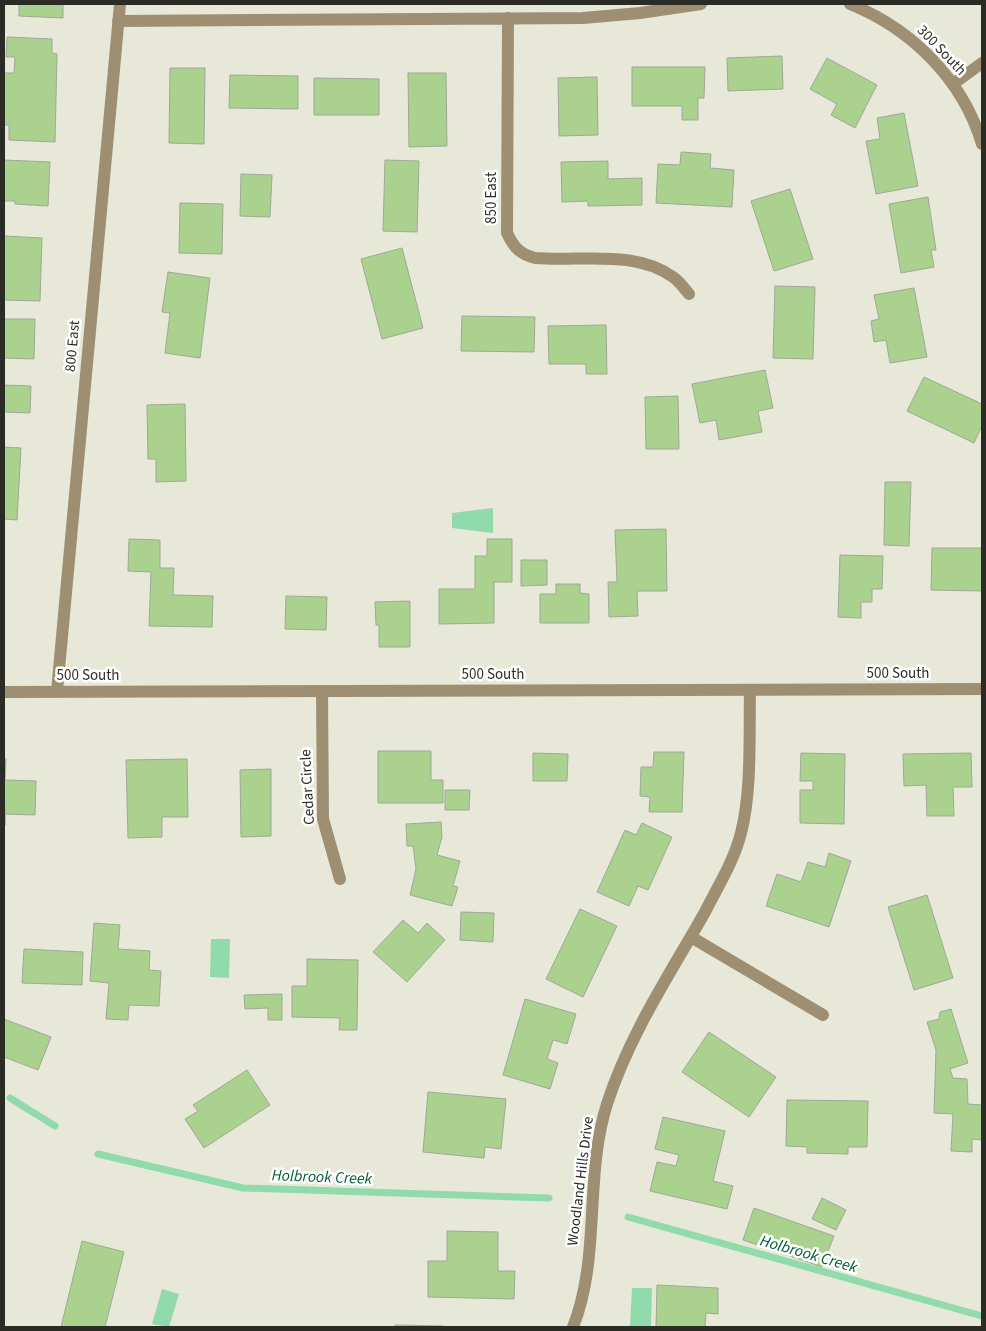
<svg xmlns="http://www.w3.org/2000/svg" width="986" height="1331" font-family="'Source Sans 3',sans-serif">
<rect width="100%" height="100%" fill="#e7e8d7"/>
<path fill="#90daac" d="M493,508V533L452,528V513Z
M211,939H230L229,978L210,977Z
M632,1288H652L651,1327H630Z
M162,1289L179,1294L169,1327L152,1324Z"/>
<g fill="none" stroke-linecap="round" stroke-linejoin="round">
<path stroke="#90daac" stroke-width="7" d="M10,1098L55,1126
M98,1154L243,1188L549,1198
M628,1217L982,1316"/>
</g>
<path fill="#abd18e" stroke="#9fa899" d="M19,4H63V18L19,16Z
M7,37L52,39V53L57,54L55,142L9,140V125H4V73H14L15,57H6Z
M782,56L783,89L728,91L727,58Z
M827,58L877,85L855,128L831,115L837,104L810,89Z
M632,67H705L704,98H698V120H682V106H632Z
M170,68H205L204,144L169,143Z
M408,73H446L447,146L409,147Z
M230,75L298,76V109L229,108Z
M597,77L598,135L559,136L558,78Z
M314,78L379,79V115H314Z
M904,113L918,186L876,194L866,141L880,139L877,118Z
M681,152L711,154L710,168L734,170L732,207L656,203L658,164L680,165Z
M4,160L50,162L48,206L15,204V201H4Z
M385,160L419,161L417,232L383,231Z
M608,161V179L642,178V205L588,206V201L562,202L561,162Z
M241,174L272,175L270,217L240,216Z
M790,189L813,259L774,271L751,201Z
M928,197L936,250H931L934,267L901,273L889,204Z
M180,203L223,204L222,254L179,253Z
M4,236L42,238L40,301L4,300Z
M402,248L423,328L382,339L361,259Z
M168,272L210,278L200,358L165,353L170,313L162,312Z
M775,286L815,287L813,359L773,358Z
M914,288L927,357L890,363L886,340L874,342L871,321L879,319L874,295Z
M462,316L535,317L534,352L461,351Z
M4,319H35L34,359L4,358Z
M606,325L607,374H586V364H549L548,326Z
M765,370L773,408L758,411L762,432L719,440L716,420L700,423L692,384Z
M924,377L982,404V426L974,443L907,411Z
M4,385L31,386L30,413L4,412Z
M678,396L679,449H646L645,397Z
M185,404L186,481L156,482V459H148L147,405Z
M4,447L21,448L17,520L4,519Z
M885,482H911L909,546L884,545Z
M666,529L667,591H637L638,616L609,617L608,582H617L615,530Z
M129,539L160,540V568H174L173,595L213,596L212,627L149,626L151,572L128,571Z
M487,539H512V582H494V623L439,624V589H475V556H487Z
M932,548H982V591L931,590Z
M840,555L883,556L882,589H872V602H861V618L838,617Z
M521,560H547V585L521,586Z
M556,584H580V593L589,594V623H540V594H556Z
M286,596L327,597L326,630L285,629Z
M410,601V647H379V625H376L375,602Z
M378,751H431V780H443V803H378Z
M654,752H684L682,812H649L650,797L640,796L641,767H653Z
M533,753L568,754L567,781H533Z
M801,753L845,754L844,824L800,823V790H813V781H800Z
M971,753L972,787H953L954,816H927L926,785L904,786L903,754Z
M4,759H6L5,780L36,781L35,815L5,814V825Z
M187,759L188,817H162V837L128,838L126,760Z
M271,769V836L241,837L240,770Z
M445,790H470L469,810H445Z
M441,822L442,837L437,855L460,861L453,886L458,887L452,906L410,895L416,869L413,846H407L406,824Z
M642,823L672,837L648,890L638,886L629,906L597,892L625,830L636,835Z
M829,853L851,861L829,927L766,906L777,874L801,882L808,862L825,867Z
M927,895L953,978L914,990L888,907Z
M580,909L617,926L583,997L546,979Z
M461,912L494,913L493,942L460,940Z
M403,920L418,933L427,923L445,940L407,982L373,952Z
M94,923L120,925L118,949L150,951L149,970L161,971L159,1006L129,1005L128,1020L106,1019L109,983L90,981Z
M24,949L83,952L82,985L22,983Z
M307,959L358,960L357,1030H339L340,1018L292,1017V986H307Z
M282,994V1020H268V1008L245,1009L244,995Z
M525,999L576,1014L567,1044L553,1040L547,1059L558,1063L550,1089L503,1075Z
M951,1009L968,1063L950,1069L953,1078L967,1079L968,1104L982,1105V1140L972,1139V1152L951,1151L953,1114L934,1113L936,1050L927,1022L939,1019L940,1012Z
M4,1019L51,1037L38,1070L4,1057Z
M709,1032L776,1077L749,1117L682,1072Z
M247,1070L270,1105L204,1148L185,1119L198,1111L193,1105Z
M428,1092L506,1099L501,1149L485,1147L484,1158L423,1152Z
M787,1100L868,1101L867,1147H848V1154L807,1153V1147L786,1146Z
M663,1117L725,1131L713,1181L733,1186L727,1209L650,1191L657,1162L676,1166L679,1155L655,1149Z
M822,1198L846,1210L836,1230L812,1219Z
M754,1208L834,1236L822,1267L743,1240Z
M447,1231L498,1232V1271H515L514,1299L428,1297V1261H447Z
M82,1241L124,1252L105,1327H61Z
M657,1285L718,1288V1314L706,1313L705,1327H656Z
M395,1325L443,1326V1327H395Z"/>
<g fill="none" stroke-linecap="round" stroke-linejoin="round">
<path stroke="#9e8f73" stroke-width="12" d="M850,4C912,29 963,80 982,144
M508,18L507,233C514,248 520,254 535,258C580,262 634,249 673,277C679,281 684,288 689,294
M118,21L583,18L640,13L701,4
M953,84L982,63
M57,691L120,4
M322,691L323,819L340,879
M691,937L823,1015
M573,1327C601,1257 584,1176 607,1104C629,1035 670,974 705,912C718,886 734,861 741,833C752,791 749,734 750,690"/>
<path stroke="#9e8f73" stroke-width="12" d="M4,692L982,689"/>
</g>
<g text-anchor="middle" stroke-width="5" stroke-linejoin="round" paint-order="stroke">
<g font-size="15" fill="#2b2c25" stroke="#fff">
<text transform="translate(942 50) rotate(46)" y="5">300 South</text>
<text transform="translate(491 198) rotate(-90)" y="5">850 East</text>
<text transform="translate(72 346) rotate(-85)" y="5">800 East</text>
<text x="898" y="678">500 South</text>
<text x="493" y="679">500 South</text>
<text x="88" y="680">500 South</text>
<text transform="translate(307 787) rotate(-93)" y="5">Cedar Circle</text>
<text transform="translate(580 1181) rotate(-83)" y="5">Woodland Hills Drive</text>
</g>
<g font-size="16" font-style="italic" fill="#005d35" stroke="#fff">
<text transform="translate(322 1176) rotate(2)" y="6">Holbrook Creek</text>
<text transform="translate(809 1253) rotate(16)" y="6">Holbrook Creek</text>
</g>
</g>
<rect width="986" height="1331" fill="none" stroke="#2b2c25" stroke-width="10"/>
</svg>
